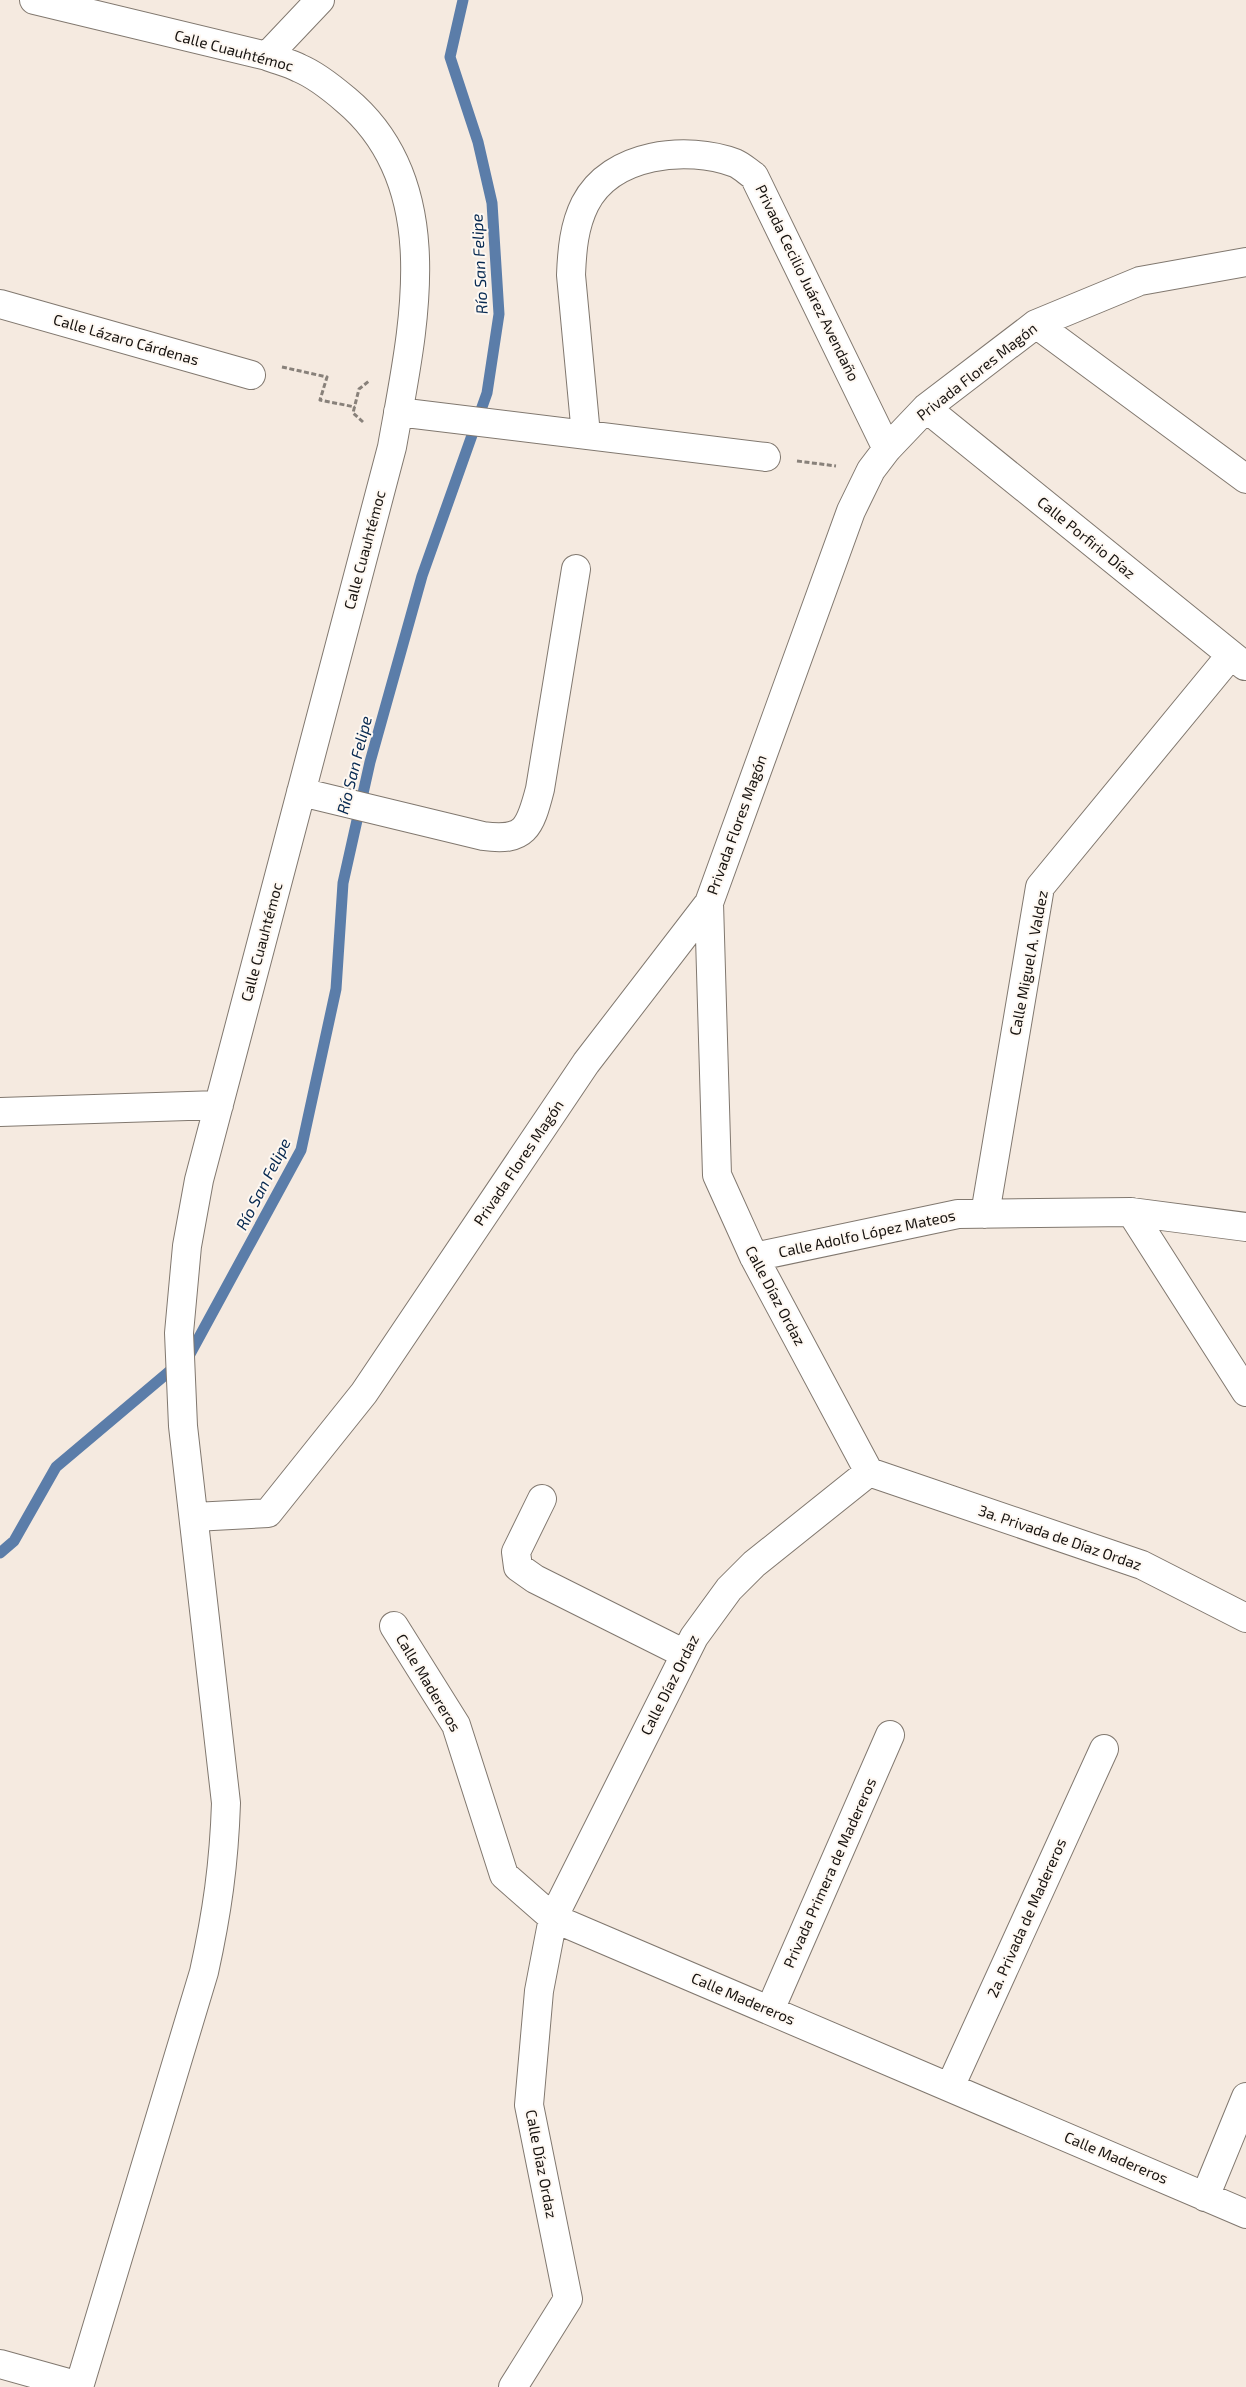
<svg xmlns="http://www.w3.org/2000/svg" width="1246" height="2387" font-family="'Exo 2',sans-serif">
<rect width="100%" height="100%" fill="#f5eae0"/>
<g fill="none" stroke-linecap="round" stroke-linejoin="round">
<path stroke="#5b7da9" stroke-width="11" d="M0,1553L14,1541L56,1467L190,1354L301,1150L336,989L343,883L370,762L422,576L487,393L499,314L492,203L478,142L450,57L463,0"/>
<g stroke="#81786f" stroke-width="30">
<path id="minor" d="M34,0L267,56C277,60 289,63 299,68C316,75 332,88 346,100C449,186 412,333 392,447L199,1180L187,1246L179,1333L183,1426L226,1803C224,1864 217,1913 204,1972L79,2387
M267,56L320,0
M0,304L251,375
M1036,324L1246,479
M926,408L1245,666
M398,412L766,457
M586,435L571,275C572,250 574,226 585,204C611,153 687,145 735,163C742,166 748,172 754,176L887,449
M301,792L483,836C525,842 530,828 540,789L576,569
M709,903L717,1175L754,1257L869,1472
M0,1112L219,1105
M1131,1212L1246,1392
M985,1214L1040,887L1230,656
M754,1257L958,1214L1131,1212L1246,1227
M869,1472L1142,1565L1246,1618
M542,1499L516,1552L518,1567L535,1579L685,1654
M194,1517L268,1513L364,1393L586,1063L709,903L851,511L871,470L887,449L926,408L1036,324L1140,281L1246,262
M394,1626L456,1725L504,1875L553,1918L1246,2214
M770,2010L890,1735
M950,2087L1104,1749
M1205,2197L1246,2097
M0,2364L79,2386
M513,2387L568,2299L529,2105L539,1991L553,1918L694,1637L729,1589L754,1564L869,1472"/>
</g>
<path stroke="#88817a" stroke-width="3" stroke-dasharray="5 2.5" stroke-linecap="butt" d="M282,367L327,377L320,400L355,407
M363,422L353,413L359,389L369,381
M797,461L836,466"/>
<use href="#minor" stroke="#fff" stroke-width="28"/>
</g>
<g text-anchor="middle" stroke-width="4" stroke-linejoin="round" paint-order="stroke">
<g font-size="15" fill="#16120f" stroke="#fef8f2">
<text transform="translate(234 51) rotate(15)" y="5">Calle Cuauhtémoc</text>
<text transform="translate(807 283) rotate(64)" y="5">Privada Cecilio Juárez Avendaño</text>
<text transform="translate(126 340) rotate(16)" y="5">Calle Lázaro Cárdenas</text>
<text transform="translate(977 372) rotate(-38)" y="5">Privada Flores Magón</text>
<text transform="translate(1086 538) rotate(39)" y="5">Calle Porfirio Díaz</text>
<text transform="translate(365 550) rotate(-75)" y="5">Calle Cuauhtémoc</text>
<text transform="translate(737 825) rotate(-70)" y="5">Privada Flores Magón</text>
<text transform="translate(262 942) rotate(-75)" y="5">Calle Cuauhtémoc</text>
<text transform="translate(1029 963) rotate(-79)" y="5">Calle Miguel A. Valdez</text>
<text transform="translate(519 1163) rotate(-56)" y="5">Privada Flores Magón</text>
<text transform="translate(867 1234) rotate(-12)" y="5">Calle Adolfo López Mateos</text>
<text transform="translate(775 1296) rotate(62)" y="5">Calle Díaz Ordaz</text>
<text transform="translate(1060 1538) rotate(19)" y="5">3a. Privada de Díaz Ordaz</text>
<text transform="translate(428 1683) rotate(59)" y="5">Calle Madereros</text>
<text transform="translate(670 1685) rotate(-63)" y="5">Calle Díaz Ordaz</text>
<text transform="translate(830 1873) rotate(-66)" y="5">Privada Primera de Madereros</text>
<text transform="translate(1027 1918) rotate(-66)" y="5">2a. Privada de Madereros</text>
<text transform="translate(743 1999) rotate(23)" y="5">Calle Madereros</text>
<text transform="translate(1116 2158) rotate(23)" y="5">Calle Madereros</text>
<text transform="translate(541 2164) rotate(79)" y="5">Calle Díaz Ordaz</text>
</g>
<g font-size="16" font-style="italic" fill="#062850" stroke="#fef8f2">
<text transform="translate(479 264) rotate(-93)" y="6">Río San Felipe</text>
<text transform="translate(354 765) rotate(-76)" y="6">Río San Felipe</text>
<text transform="translate(263 1184) rotate(-63)" y="6">Río San Felipe</text>
</g>
</g>
</svg>
